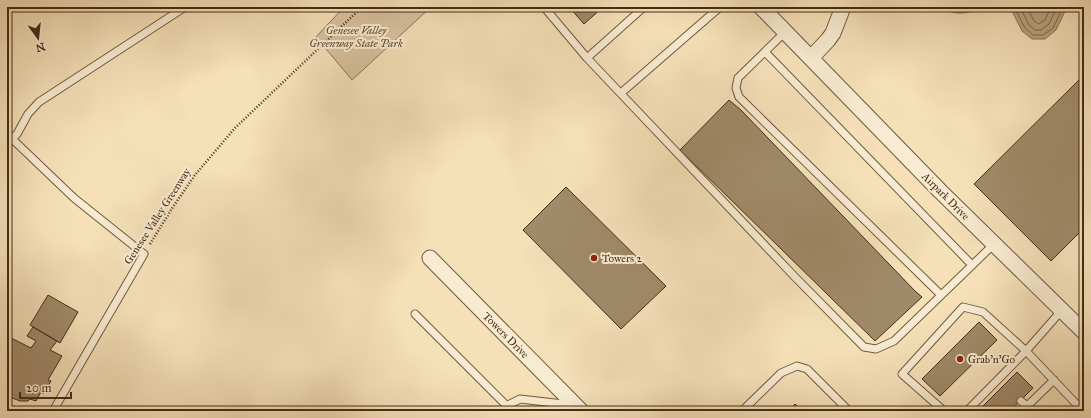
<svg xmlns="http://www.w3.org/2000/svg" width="1091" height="418" font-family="'IM FELL Great Primer',serif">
<rect width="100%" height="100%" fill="#f5e0b8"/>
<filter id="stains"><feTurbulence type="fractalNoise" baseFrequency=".005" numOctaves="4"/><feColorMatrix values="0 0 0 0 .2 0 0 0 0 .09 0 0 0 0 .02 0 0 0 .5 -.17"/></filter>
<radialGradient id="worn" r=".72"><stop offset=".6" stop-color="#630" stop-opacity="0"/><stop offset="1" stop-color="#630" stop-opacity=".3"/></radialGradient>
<path fill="#d7c19c" stroke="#8e7658" d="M344,7H431L352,80L316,37Z"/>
<path fill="#b9a380" stroke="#8a7355" d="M939,7H984C965,14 958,16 939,7Z
M1010,7H1067L1056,30L1045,39H1032L1022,31Z"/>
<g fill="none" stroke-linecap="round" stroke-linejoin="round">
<path stroke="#7e684a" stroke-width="1" d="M1014,7L1025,28L1033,35H1043L1053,28L1063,7
M1020,7L1029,25L1035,30H1041L1049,24L1057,7
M1027,7L1034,21L1039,24L1045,20L1051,7"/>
</g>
<path fill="#a08a69" stroke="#442c14" d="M569,7H603L584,24Z
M1084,75V228L1051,261L974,184Z
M729,100L741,110L915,291L922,297L875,341L680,150Z
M566,187L666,286L621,329L523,230Z
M48,295L78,312L60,343L30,325Z
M979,322L997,340L940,396L922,379Z
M33,327L57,341L50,350L62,356L48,380L51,381L43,394L41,392L36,401L30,399L28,401H20L7,396L8,388H7V338L9,337L31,348L36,341L27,336Z
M1017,372L1033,388L1010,411H981L979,410Z
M795,404L803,411H789Z"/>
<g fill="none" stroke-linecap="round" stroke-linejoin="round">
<g stroke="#70593d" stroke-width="9">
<path id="service" d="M544,7L587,58
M644,7L587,58L794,276L864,347L876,349L894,341L994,244
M785,32L738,78L736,88L739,97L941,295
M765,52L972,265
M621,93L720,7
M7,134L74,198L144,254L53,411
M12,139L17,134L28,114L39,102L185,7
M415,314L512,411
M1021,401L1027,406
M506,406L520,399L572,405
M742,411L781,373L797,366L807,369L849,411
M944,411L902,374L963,307L983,312L1026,351L1062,310
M967,411L1026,351L1083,411
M1022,411L1054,380"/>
</g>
<g stroke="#70593d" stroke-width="17">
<path id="minor" d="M761,7L940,191L1084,332
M811,58L828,40L833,33L843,7
M430,258L581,411"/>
</g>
<path stroke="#442c14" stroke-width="2.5" stroke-dasharray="1 2" stroke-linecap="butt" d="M150,244L173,207L195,175L235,128L362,7"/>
<use href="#service" stroke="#f8ebd1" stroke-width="7"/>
<use href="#minor" stroke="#f8ebd1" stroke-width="15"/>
</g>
<g fill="#8f2418" stroke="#f8ebd1" stroke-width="1.5">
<circle cx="594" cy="258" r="4"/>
<circle cx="960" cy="359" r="4"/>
</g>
<g text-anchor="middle" stroke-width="4" stroke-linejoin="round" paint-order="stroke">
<g font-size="11" font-style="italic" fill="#614a2f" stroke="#f8ebd1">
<text x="356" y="34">Genesee Valley<tspan x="356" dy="13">Greenway State Park</tspan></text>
</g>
<g font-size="11" fill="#442c14" stroke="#f8ebd1">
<text transform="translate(946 196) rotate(45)" y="4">Airpark Drive</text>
<text transform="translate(157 216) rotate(-57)" y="4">Genesee Valley Greenway</text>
<text transform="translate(506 335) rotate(45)" y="4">Towers Drive</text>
</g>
<g font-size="11" fill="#442c14" stroke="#f8ebd1" text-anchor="start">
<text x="602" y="262">Towers 2</text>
<text x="968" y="363">Grab'n'Go</text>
</g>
</g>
<rect width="1091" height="418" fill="none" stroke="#f5e0b8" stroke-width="24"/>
<rect x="8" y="8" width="1075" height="402" fill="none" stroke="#442c14" stroke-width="2"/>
<rect x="12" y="12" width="1067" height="394" fill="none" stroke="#442c14"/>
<g transform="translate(38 38) rotate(165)" stroke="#f8ebd1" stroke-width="3" paint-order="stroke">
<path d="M0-3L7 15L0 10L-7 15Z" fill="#442c14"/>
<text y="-6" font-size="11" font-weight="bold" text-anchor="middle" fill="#442c14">N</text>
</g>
<path d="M20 392v6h51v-6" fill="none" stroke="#442c14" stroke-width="2"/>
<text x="26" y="392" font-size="12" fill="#442c14" stroke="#f8ebd1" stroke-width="3" paint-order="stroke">20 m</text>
<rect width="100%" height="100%" filter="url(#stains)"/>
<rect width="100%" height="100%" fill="url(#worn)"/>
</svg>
